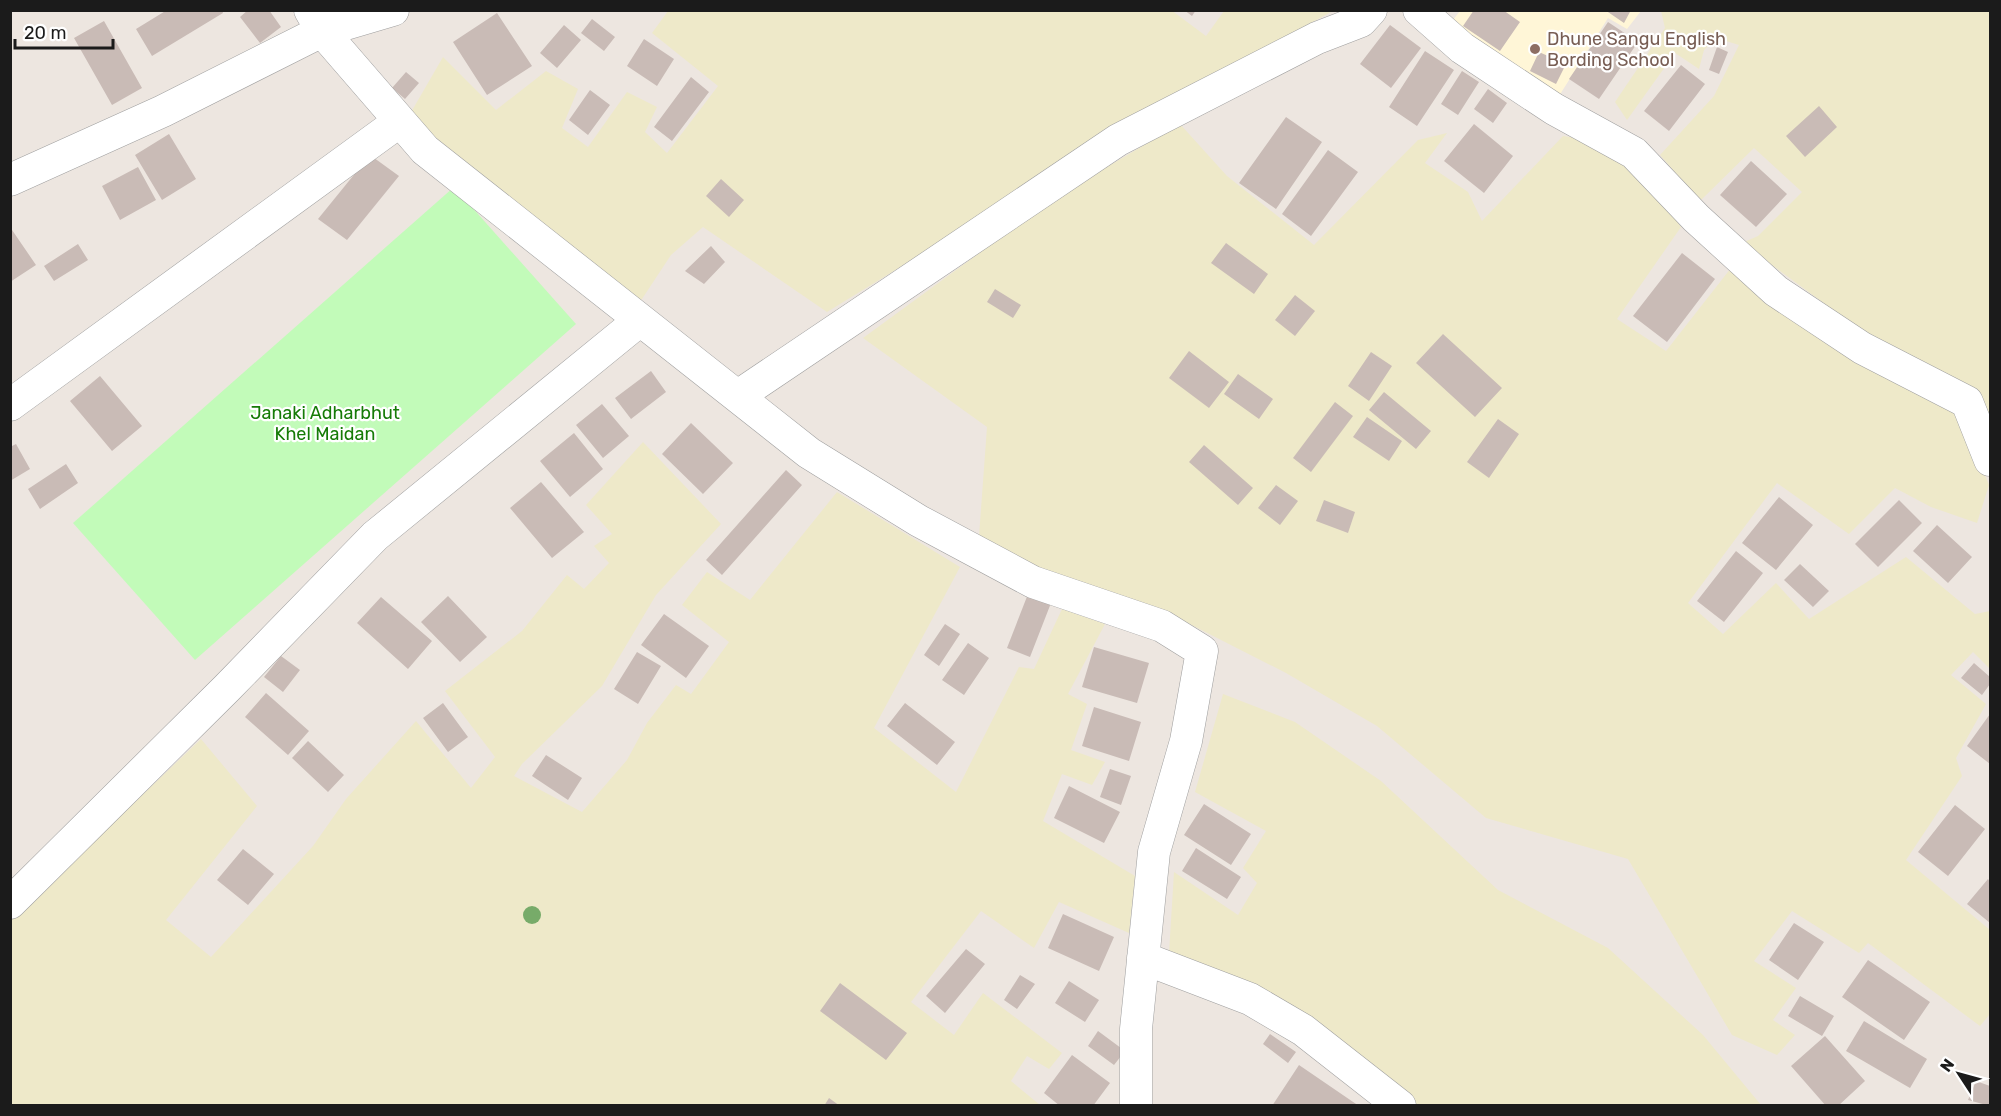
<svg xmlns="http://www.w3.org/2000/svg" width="2001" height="1116" font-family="Rubik,sans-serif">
<rect width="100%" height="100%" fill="#ede6e0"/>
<path fill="#fff6d7" d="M1460,11H1641L1627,29L1608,18L1559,96L1449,25Z"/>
<path fill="#eee9c9" d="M1171,10L1206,36L1224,11H1333L1200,83L827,312L703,227L671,255L640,302L434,146L410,114L443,57L496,110L546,71L578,89L562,128L588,147L627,92L657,107L645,132L667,153L718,86L652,33L668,11Z
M1661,11H1990V435L1882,346L1742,243L1758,236L1802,192L1754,148L1700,201L1660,155L1714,96L1739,45L1716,38L1704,50L1699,69L1675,53L1627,120L1615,102L1665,28Z
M1180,124L1227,176L1314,245L1418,140L1447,133L1425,163L1468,192L1482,221L1563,136L1591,140L1640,171L1681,227L1617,319L1666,351L1731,268L1958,409L1989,485L1977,523L1931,507L1895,488L1849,534L1777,483L1688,603L1723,634L1776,583L1809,619L1906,557L1975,614L1990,611V669L1973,652L1951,675L1986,704L1956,758L1962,776L1906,860L1990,930V1014L1980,1026L1868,943L1859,953L1792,911L1754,961L1796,988L1773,1020L1795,1035L1777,1055L1732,1035L1628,859L1486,818L1377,726L1286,673L1172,615L1076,588L979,536L987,427L863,338L1056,197Z
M643,442L721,524L656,595L602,686L522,764L514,776L582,812L627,760L647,723L676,685L691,694L729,642L682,605L707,572L750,600L837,492L960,567L874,728L956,792L1019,667L1034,669L1062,609L1105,624L1068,694L1087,704L1071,750L1105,762L1092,785L1062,774L1043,821L1135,876L1129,933L1059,902L1034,948L981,911L911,1002L954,1035L983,993L1062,1053L1049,1069L1027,1056L1011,1081L1040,1105L11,1106V920L201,739L257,806L166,920L211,957L313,846L346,799L416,721L471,788L495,757L445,691L522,631L567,575L584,589L609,563L594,546L612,534L586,505Z
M1223,694L1295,722L1381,781L1498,890L1608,948L1703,1035L1761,1105H1418L1169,953L1174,872L1238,915L1257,883L1243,868L1266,831L1195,792Z"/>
<path fill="#c2fbb9" d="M454,187L576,324L195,660L73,523Z"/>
<path fill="#c9bbb6" d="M167,10H222L223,13L152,56L136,29Z
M248,10H269L281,27L260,43L240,17Z
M1184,10H1196L1192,16Z
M1474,10H1503L1520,22L1500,51L1463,26Z
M1605,10H1631L1624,23Z
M497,13L532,66L487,95L453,42Z
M592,19L615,37L604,51L581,33Z
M104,21L142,88L112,105L74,38Z
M1608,22L1638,42L1599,99L1569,79Z
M564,25L581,40L557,68L540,53Z
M1390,25L1421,48L1391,88L1360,64Z
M644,39L674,59L657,86L627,66Z
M1717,47L1728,52L1719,74L1709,70Z
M1425,51L1454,70L1417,126L1389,107Z
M1539,52L1566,64L1556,84L1530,71Z
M1681,65L1705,84L1669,131L1644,111Z
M1462,71L1479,82L1458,115L1441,104Z
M406,72L419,83L405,99L392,88Z
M691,77L709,92L672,141L654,127Z
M1488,89L1507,103L1493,123L1474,109Z
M590,90L610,105L588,135L569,120Z
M1819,106L1837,127L1805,157L1786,136Z
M1286,117L1322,142L1276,209L1239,183Z
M1474,124L1513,156L1484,193L1444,161Z
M169,134L196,179L162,200L135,155Z
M1328,150L1358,172L1311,236L1282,214Z
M370,155L399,176L347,240L318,219Z
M1751,161L1787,194L1756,227L1720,195Z
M138,167L156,200L120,220L102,186Z
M721,179L744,200L729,217L706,196Z
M10,227L36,265L10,282Z
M1226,243L1268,274L1254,294L1211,263Z
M78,244L88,260L54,281L44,266Z
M711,246L725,262L704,284L685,271Z
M1682,253L1715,279L1667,342L1633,316Z
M995,289L1021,305L1013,318L987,302Z
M1295,295L1315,311L1295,336L1275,320Z
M1443,334L1502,388L1475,417L1416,363Z
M1189,351L1229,382L1209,408L1169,378Z
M1371,352L1392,366L1369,401L1348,386Z
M651,371L666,392L631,419L615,398Z
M1238,374L1273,399L1259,419L1224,394Z
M100,376L142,426L112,451L70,401Z
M1384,392L1431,431L1416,449L1369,410Z
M1335,402L1353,416L1311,472L1293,458Z
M602,404L629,436L603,458L576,425Z
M1367,417L1402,441L1389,461L1353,437Z
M1498,419L1519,434L1489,478L1467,462Z
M691,423L733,463L703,494L662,454Z
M574,433L603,469L570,497L540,461Z
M16,444L30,469L10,481V447Z
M1204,445L1253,488L1238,505L1189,462Z
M66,464L78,483L40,509L28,489Z
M786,470L802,485L722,575L706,560Z
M541,482L584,532L552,558L510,508Z
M1276,485L1298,501L1280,525L1258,508Z
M1779,497L1813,525L1776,570L1742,543Z
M1324,500L1355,512L1348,533L1316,521Z
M1899,500L1922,523L1878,567L1855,544Z
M1937,525L1972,557L1948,583L1913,551Z
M1736,551L1763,573L1724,622L1697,601Z
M1800,564L1829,591L1813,607L1784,580Z
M1028,594L1051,603L1030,657L1007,648Z
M448,596L487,637L460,662L421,622Z
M381,597L432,641L408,669L357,623Z
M664,614L709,646L686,678L641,645Z
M945,624L960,634L939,666L924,655Z
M968,643L989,658L964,695L942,680Z
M1094,647L1149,663L1137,703L1082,687Z
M637,652L661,666L638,704L614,689Z
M281,656L300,670L283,692L264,677Z
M1974,663L1990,677V684L1982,695L1961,678Z
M266,693L309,731L288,755L245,717Z
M443,703L468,737L448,752L423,718Z
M905,703L955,742L937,765L887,726Z
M1094,707L1141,722L1129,761L1082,746Z
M1990,714V764L1967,746Z
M308,741L344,775L328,792L292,758Z
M546,755L582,778L568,800L532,776Z
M1110,769L1131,776L1121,805L1100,797Z
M1069,786L1120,812L1104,843L1054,818Z
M1204,804L1251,834L1231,865L1184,835Z
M1955,805L1985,829L1948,876L1918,852Z
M1196,848L1241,877L1227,899L1182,871Z
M243,849L274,874L248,905L217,880Z
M1988,879L1990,882V923L1967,904Z
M1063,914L1114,937L1099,971L1048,948Z
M1794,923L1824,942L1798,980L1769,960Z
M966,949L985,964L945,1013L926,996Z
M1868,960L1930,1002L1904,1040L1842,997Z
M1020,975L1035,984L1017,1009L1004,1000Z
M1069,981L1099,1000L1085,1022L1055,1003Z
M840,983L907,1033L886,1060L820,1011Z
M1800,996L1834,1016L1822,1036L1788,1016Z
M1864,1021L1927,1059L1910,1088L1846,1051Z
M1098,1031L1125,1051L1114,1065L1088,1046Z
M1270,1034L1296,1052L1288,1063L1263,1044Z
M1825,1036L1865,1081L1838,1106H1826L1791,1066Z
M1072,1055L1110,1083L1093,1106H1060L1044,1093Z
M1299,1065L1359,1106H1272Z
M1976,1081L1990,1086V1106L1968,1100Z
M829,1098L840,1106H824Z"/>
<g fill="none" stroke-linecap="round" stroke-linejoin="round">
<g stroke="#9f9f9f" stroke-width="33">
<path id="minor" d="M310,10L322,31L425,150L809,453L919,521L1033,582L1162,626L1202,651L1186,741L1154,852L1136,1029V1106
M1419,10L1462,48L1554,109L1634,153L1696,218L1776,291L1862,348L1967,402L1990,460
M10,180L163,111L322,31L393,10
M738,396L1118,140L1317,38L1361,21L1371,10
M10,405L400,121
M10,903L227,688L375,536L640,320
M1143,958L1250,999L1303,1030L1400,1106"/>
</g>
<use href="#minor" stroke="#fff" stroke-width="32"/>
</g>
<circle fill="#77ab69" cx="532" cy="915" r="9"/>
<circle fill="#8d6e63" stroke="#fff" stroke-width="2" cx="1535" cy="49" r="6"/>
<g text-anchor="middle" stroke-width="4.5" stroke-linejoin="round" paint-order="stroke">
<g font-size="18" fill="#785e54" stroke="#fff" text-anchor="start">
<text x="1547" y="45">Dhune Sangu English<tspan x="1547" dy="21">Bording School</tspan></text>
</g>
<g font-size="18" fill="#167b07" stroke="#fff">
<text x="325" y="419">Janaki Adharbhut<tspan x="325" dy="21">Khel Maidan</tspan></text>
</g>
</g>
<rect width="2001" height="1116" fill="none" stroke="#1b1b1b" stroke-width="24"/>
<g transform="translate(1959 1074) rotate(306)" stroke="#ffffff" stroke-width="4.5" paint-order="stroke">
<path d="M0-4.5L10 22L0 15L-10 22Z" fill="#1b1b1b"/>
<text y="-9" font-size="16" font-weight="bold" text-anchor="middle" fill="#1b1b1b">N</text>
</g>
<path d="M15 39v9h98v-9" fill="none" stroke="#1b1b1b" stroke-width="3"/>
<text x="24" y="39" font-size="18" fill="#1b1b1b" stroke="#ffffff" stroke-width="4.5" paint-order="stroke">20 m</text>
</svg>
